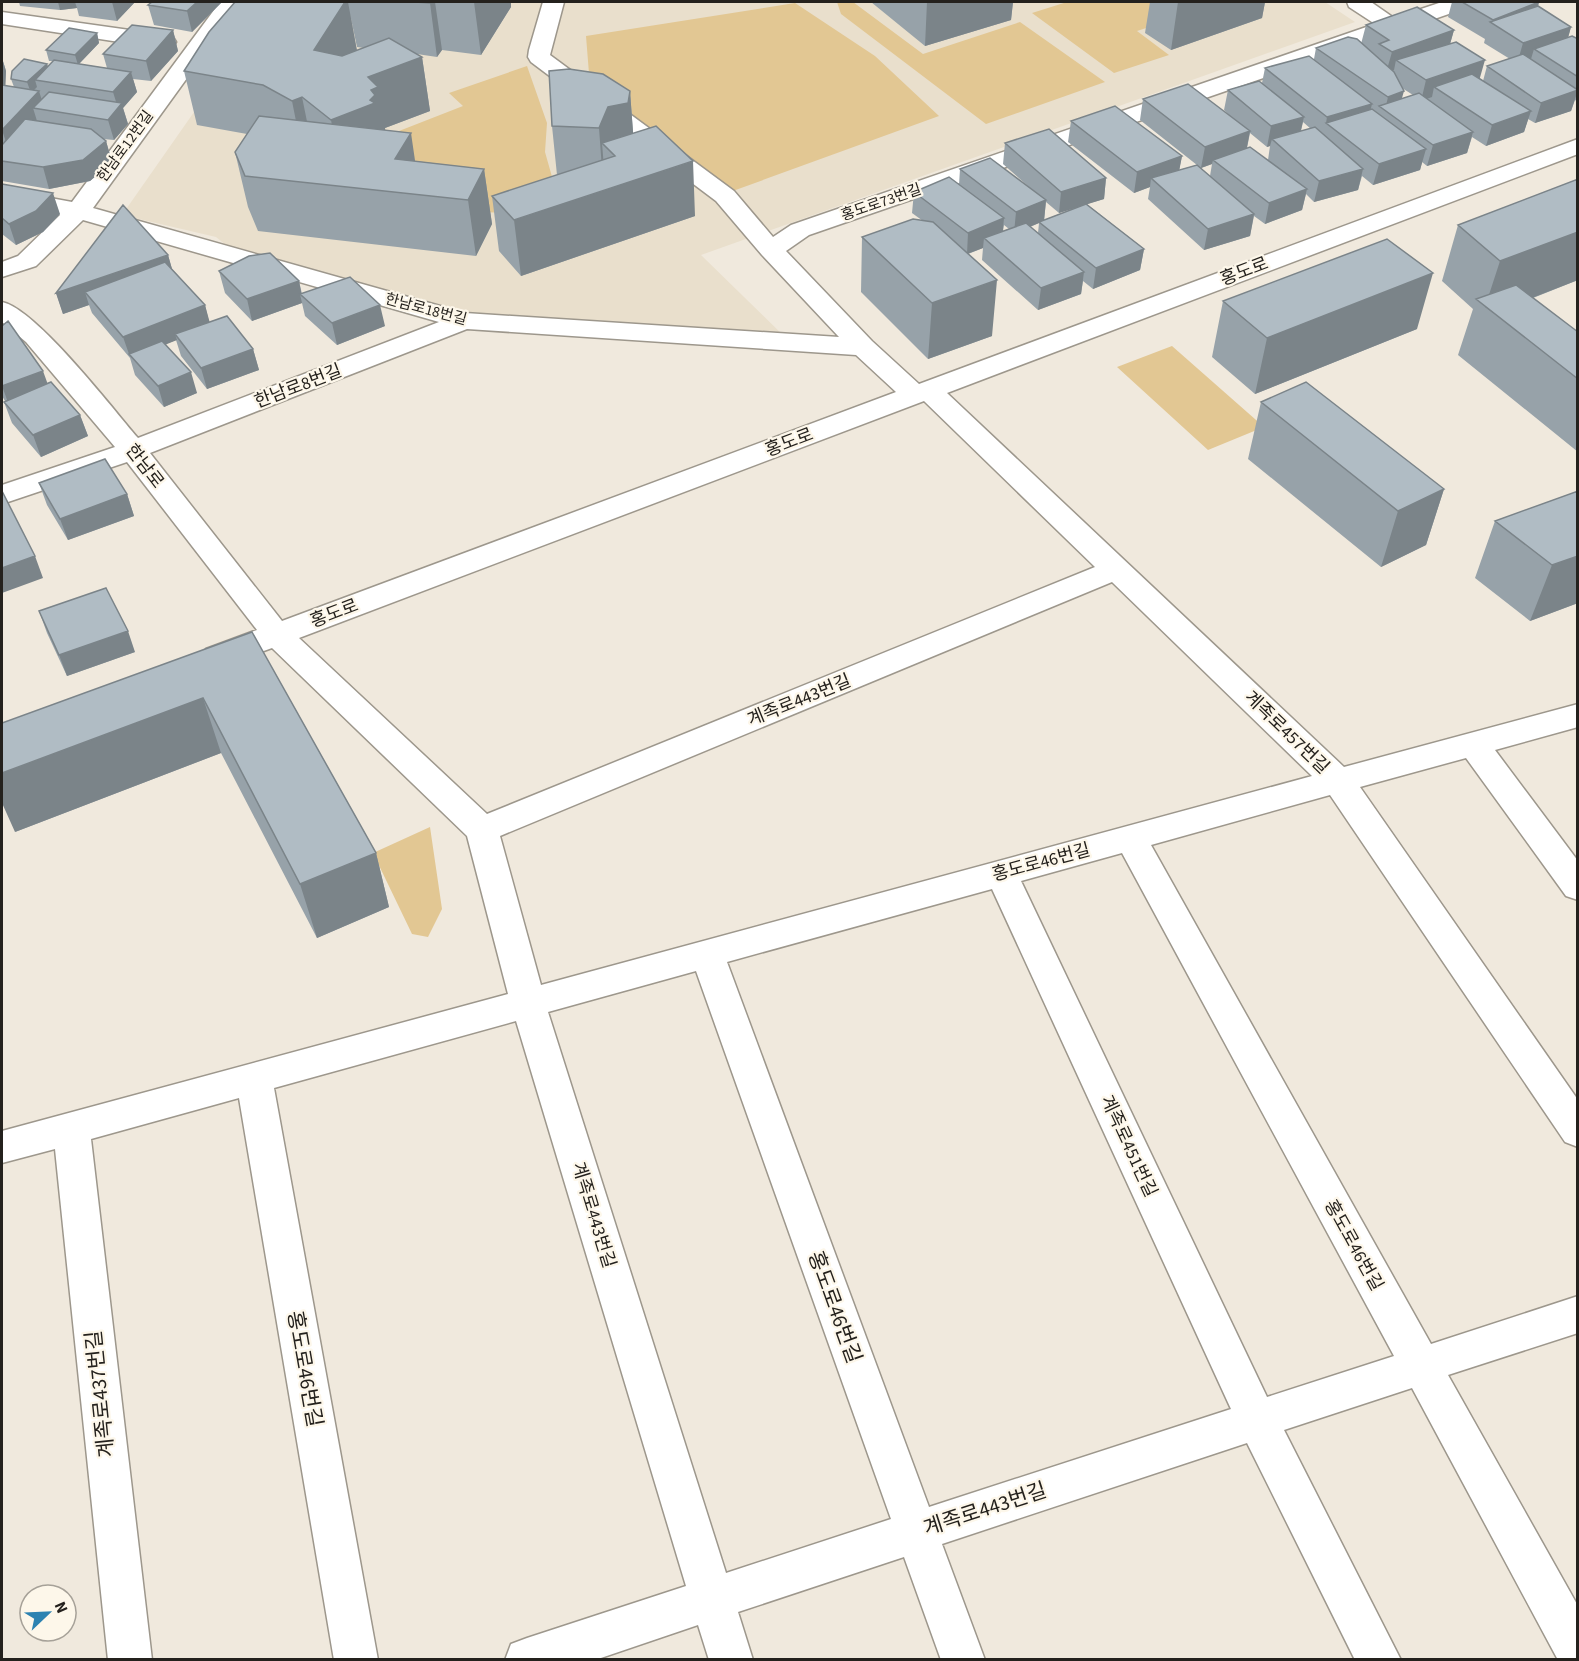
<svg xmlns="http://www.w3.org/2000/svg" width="1579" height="1661" font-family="'Source Sans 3','Noto Sans KR',sans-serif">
<rect width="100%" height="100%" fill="#f0e9dd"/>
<path fill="#e9dfcc" d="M276,2H1325L1355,22L701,255L787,339L446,314L232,250L216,237L122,215L250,32Z"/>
<path fill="#e2c793" d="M837,2H853L923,54L1020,22L1105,82L986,124L841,14Z
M1067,2H1174L1192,13L1137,31L1169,55L1114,73L1032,13Z
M795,3L875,56L939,116L730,192L590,86L586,36Z
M527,66L547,123L545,152L556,191L539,214L420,210L391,153L399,131L463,106L449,93Z
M1172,346L1264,427L1208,450L1117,367Z
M430,827L442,909L428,937L412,934L373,853Z"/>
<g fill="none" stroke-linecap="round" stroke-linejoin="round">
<g stroke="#9d978c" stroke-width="3">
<path id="minor" d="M220,2H242L93,208L465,313L839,337L762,255L716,201L531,62L528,57L529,50L543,2H564L550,55L734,191L773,237L791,225L1375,24L1349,7L1347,2H1371L1394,18L1442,2H1471L1469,7L809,235L786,251L872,341L919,384L1578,139V154L947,393L1344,767L1578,704V727L1495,750L1578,861V900L1566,896L1466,758L1360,787L1578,1100V1147L1565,1142L1330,795L1151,845L1431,1344L1578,1296V1333L1448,1375L1578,1606V1660H1558L1412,1388L1284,1430L1401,1660H1355L1247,1443L942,1544L985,1660H941L904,1557L738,1612L753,1660H709L698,1625L595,1660H505L511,1644L527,1638L686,1586L516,1021L274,1088L378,1660H334L239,1098L91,1139L152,1660H108L55,1149L2,1163V1131L508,994L467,836L272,648L217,668L206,665L202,657L206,649L257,630L127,462L2,504V485L115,447L26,342L2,322V302C36,309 112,408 138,438L439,322L83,220L36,266L2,277V262L18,256L60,215L2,203V189L72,202ZM467,329L856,355L896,392L282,621L150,453ZM924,401L1095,567L487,814L299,638ZM1112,582L1312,776L541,985L500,836ZM1122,853L1394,1356L1267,1397L1021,881ZM992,889L1231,1409L929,1507L727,962ZM696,971L891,1519L726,1573L548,1012Z
M2,12L165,35L173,37L176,42L173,47L165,49L2,24Z"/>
</g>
<use href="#minor" fill="#fff" fill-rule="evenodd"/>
</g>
<path fill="#97a2a9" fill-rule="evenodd" d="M19,2H135L117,21L79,16L77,8L60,10L20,6Z
M222,2L192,32L154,25L148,5Z
M235,2H511V7L481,55L442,50L437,57L417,54L422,57L430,111L385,128V130L415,161L484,169L492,224L476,256L258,231L248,207L235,152L247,134L197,125L184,71ZM350,14L357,47L364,48L357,51Z
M871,2H1013L1011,20L925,46Z
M1150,2H1265L1262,18L1171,50L1145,33Z
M1452,2H1539L1538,7L1571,27L1568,38L1578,39V102L1575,100L1571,111L1535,123L1528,119L1524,132L1486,146L1472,137L1467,153L1427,166L1422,162L1420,170L1373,185L1362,176L1358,190L1314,202L1306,194L1302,210L1265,224L1254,216L1250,236L1204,250L1148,199L1150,187L1134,193L1068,142L1071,121L1182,156L1179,170L1197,165L1140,120L1143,99L1231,117L1224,110L1228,90L1262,83L1265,68L1314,59L1316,48L1361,44L1366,25L1454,30L1450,44L1479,78L1483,81L1487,66L1510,59L1484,43L1485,39L1448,17ZM1402,88L1413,95L1402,99ZM1303,122L1311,129L1301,131ZM1250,133L1267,147L1270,146L1268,160L1247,148ZM1212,164L1210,176L1201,168Z
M173,30L178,51L151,81L133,79L137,92L123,108L128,124L114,140L103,139L106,141L112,162L90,181L49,189L2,181V58L6,71L5,86L14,87L11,79L47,64L48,67L53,61H49L46,50L97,33L99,43L79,64L107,68L103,54Z
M630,91L633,133L695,216L521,276L499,251L492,196L557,175L552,126Z
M1005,143L1106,178L1104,199L1087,204L1144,249L1140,270L1093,289L1083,281L1081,294L1038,310L982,260L983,248L968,254L992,336L928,359L861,292L862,237L923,221L912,213L914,192L959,185L960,169L1029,187L1003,164ZM1046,202L1059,213L1072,209L1044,220ZM1039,223L1038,233L1030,227ZM1004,225L1009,229L1003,231Z
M1578,179V280L1533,298L1578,332V452L1458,355L1473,309L1442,281L1458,225Z
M2,184L60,214L43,232L16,245L2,234Z
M168,255L172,269L205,305L209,322L253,349L259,370L207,389L181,356L176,340L166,344L197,393L164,407L135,375L130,358L92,313L89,305L63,314L56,293Z
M219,271L299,281L302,294L385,326L337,345L305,316L302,303L252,321L225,293Z
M1223,301L1417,329L1255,394L1212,357Z
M2,326L47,384L80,415L88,436L41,457L12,423L4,402L5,401L2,396Z
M1261,402L1444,489L1426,545L1381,567L1248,459Z
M39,483L127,494L134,516L68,540L47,505Z
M1578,491V603L1530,621L1475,578L1495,521Z
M39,611L135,652L67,676L47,633Z
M252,632L376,853L389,907L317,938L221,753L15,832Z"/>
<path fill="#7b8489" d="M58,2H75L77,8L60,10Z
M112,2H135L117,21Z
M197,2H222L192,32L187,11Z
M345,2H348L357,51L324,104L314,50Z
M431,2H435L442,50L437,57L430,3Z
M474,2H511V7L481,55Z
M927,2H1013L1011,20L925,46Z
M1178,2H1265L1262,18L1171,50Z
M1539,2L1533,23H1492L1493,20Z
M1571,27L1565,48L1534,49L1531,59L1517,64L1523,43Z
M173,30L178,51L151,81L146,61Z
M1454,30L1448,51L1396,60L1394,70L1386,73L1392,52Z
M97,33L99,43L78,65L75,55Z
M422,57L430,111L385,128L387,142L341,175L331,120L368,77Z
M2,58L6,71L5,95L2,96Z
M1485,60L1479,81L1434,87L1432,97L1421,101L1426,80Z
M47,64L51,75L35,80L37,87L31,93L27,82Z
M131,72L137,92L123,108L128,124L114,140L108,120L118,108L113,92Z
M1578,90L1571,111L1535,123L1541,103Z
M39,91L45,110L33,108L37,121L9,151L2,130Z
M630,91L634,145L615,156L602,143L605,180L603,183L599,128L608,107Z
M1404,91L1398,112L1385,110L1388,97Z
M302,97L313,151L303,156L292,101Z
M1372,104L1367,124L1326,123L1327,117Z
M1531,111L1524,132L1486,146L1492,125Z
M1304,117L1299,138L1272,139L1270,146L1267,147L1271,126Z
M1250,131L1246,152L1213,160L1212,164L1201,168L1205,147Z
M1473,132L1467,153L1427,166L1433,145Z
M411,133L419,188L395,159Z
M106,141L112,162L90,181L49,189L43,167Z
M1426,149L1420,170L1373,185L1379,164Z
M1182,156L1178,177L1151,178L1150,187L1134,193L1137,172Z
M693,161L695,216L521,276L514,220Z
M484,169L492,224L476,256L468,200Z
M1363,169L1358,190L1314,202L1319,181Z
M1106,178L1104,199L1059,213L1061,192Z
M1307,189L1302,210L1265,224L1269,203Z
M53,193L60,214L43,232L16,245L9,224Z
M1046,200L1044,221L1014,233L1016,212Z
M1254,214L1250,236L1204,250L1208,229Z
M1004,218L1002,240L984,238L983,248L967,254L968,233Z
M1578,232V280L1493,313L1485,307L1500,261Z
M1144,249L1140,270L1093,289L1096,268Z
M168,255L174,276L85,292L89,305L63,314L56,293Z
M1084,272L1081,294L1038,310L1041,288Z
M1433,273L1417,329L1255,394L1267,338Z
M997,280L992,336L928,359L932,303Z
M299,281L302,297L300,294L302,303L252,321L247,299Z
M205,305L211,327L175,334L177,340L132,358L129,354L123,337Z
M380,305L385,326L337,345L332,323Z
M253,349L259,370L207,389L201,368Z
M43,371L51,393L10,408L2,386Z
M191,372L197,393L164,407L158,386Z
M80,415L88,436L41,457L33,435Z
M1444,489L1426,545L1381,567L1398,511Z
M127,494L134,516L68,540L60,519Z
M35,556L43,578L2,593V568Z
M1578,556V603L1530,621L1552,565Z
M128,631L135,652L67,676L59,655Z
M203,698L221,753L15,832L2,803V773Z
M376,853L389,907L317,938L300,884Z"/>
<path fill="#b0bcc4" stroke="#7b8489" stroke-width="1.5" d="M152,2H197L187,11L148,5Z
M235,2H345L314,50L342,56L389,38L422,57L368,77L378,87L371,90L375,95L370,100L375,103L331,120L302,97L292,101L263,85L184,71L209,32Z
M415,2H431L430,3Z
M1462,2H1539L1493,20Z
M1538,6L1571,27L1523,43L1490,22Z
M1417,7L1454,30L1392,52L1379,44L1389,40L1366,25Z
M132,25L173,30L146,61L103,54Z
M69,28L97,33L75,55L46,50Z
M1572,36L1578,39V77L1534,49Z
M1348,37L1357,39L1394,72L1404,91L1388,97L1316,48Z
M1456,42L1485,60L1426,80L1396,60Z
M1523,54L1578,90L1541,103L1487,66Z
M1309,56L1372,104L1327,117L1265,68Z
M24,59L47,64L27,82L11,79L12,71Z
M54,60L131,72L113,92L35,80Z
M569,69L603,74L630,91L628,103L608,107L599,128L552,126L549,71Z
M1472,74L1531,111L1492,125L1434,87Z
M1259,81L1304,117L1271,126L1228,90Z
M1188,84L1250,131L1205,147L1143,99Z
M2,85L39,91L2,130Z
M49,92L122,103L108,120L33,108Z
M1419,93L1473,132L1433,145L1379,106Z
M1115,106L1182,156L1137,172L1071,121Z
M1372,109L1426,149L1379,164L1326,123Z
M259,116L411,133L395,159L484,169L468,200L245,176L235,152Z
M25,119L91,129L106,141L83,160L43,167L2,161V145Z
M656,126L693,161L514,220L492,196L615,156L602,143Z
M1315,127L1363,169L1319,181L1272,139Z
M1049,129L1106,178L1061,192L1005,143Z
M1250,147L1307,189L1269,203L1213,160Z
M990,158L1046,200L1016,212L960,169Z
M1197,165L1254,214L1208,229L1151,178Z
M949,177L1004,218L968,233L914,192Z
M1578,179V232L1500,261L1458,225Z
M2,184L53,193L36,211L9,224L2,218Z
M1086,204L1144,249L1096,268L1039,222Z
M123,205L168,255L56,293Z
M913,219L933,222L997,280L932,303L862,237Z
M1026,223L1084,272L1041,288L984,238Z
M1387,239L1433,273L1267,338L1223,301Z
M270,253L299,281L247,299L219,271L249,256Z
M165,262L205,305L123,337L85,292Z
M350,277L380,305L332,323L300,294Z
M1516,285L1578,332V379L1476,299Z
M227,316L253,349L201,368L175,334Z
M8,321L43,371L2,386V326Z
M162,341L191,372L158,386L129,354Z
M51,382L80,415L33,435L4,402Z
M1306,382L1444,489L1398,511L1261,402Z
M105,459L127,494L60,519L39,483Z
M2,491L35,556L2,568Z
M1578,491V556L1552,565L1495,521Z
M106,588L128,631L59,655L39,611Z
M252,632L376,853L300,884L203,698L2,773V723Z"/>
<g text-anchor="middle" stroke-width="4.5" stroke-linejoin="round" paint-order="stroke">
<g font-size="15" fill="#24211d" stroke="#fdf7ea">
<text transform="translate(125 146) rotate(-54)" y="5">한남로12번길</text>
<text transform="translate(881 202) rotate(-19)" y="5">홍도로73번길</text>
<text transform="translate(426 309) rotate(15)" y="5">한남로18번길</text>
</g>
<g font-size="18" fill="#24211d" stroke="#fdf7ea">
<text transform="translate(1244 271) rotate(-21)" y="6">홍도로</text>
<text transform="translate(298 386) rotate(-21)" y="6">한남로8번길</text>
<text transform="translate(789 442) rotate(-21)" y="6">홍도로</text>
<text transform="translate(145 466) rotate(52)" y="6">한남로</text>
<text transform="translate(334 613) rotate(-21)" y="6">홍도로</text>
<text transform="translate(799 700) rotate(-22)" y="6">계족로443번길</text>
<text transform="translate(1287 732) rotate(44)" y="6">계족로457번길</text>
<text transform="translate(1041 862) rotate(-15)" y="6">홍도로46번길</text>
<text transform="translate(1129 1146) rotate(65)" y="6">계족로451번길</text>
<text transform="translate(594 1215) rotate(73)" y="6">계족로443번길</text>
<text transform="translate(1354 1245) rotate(61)" y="6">홍도로46번길</text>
</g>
<g font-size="21" fill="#24211d" stroke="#fdf7ea">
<text transform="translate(835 1307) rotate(70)" y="7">홍도로46번길</text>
<text transform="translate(305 1369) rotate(80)" y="7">홍도로46번길</text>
<text transform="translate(100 1394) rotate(-96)" y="7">계족로437번길</text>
<text transform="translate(985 1509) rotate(-18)" y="7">계족로443번길</text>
</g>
</g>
<rect width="1579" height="1661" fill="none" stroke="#24211d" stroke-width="6"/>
<g transform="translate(48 1613) rotate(67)"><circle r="28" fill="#fdf7ea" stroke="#a6a198" stroke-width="1.5"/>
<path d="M0-4.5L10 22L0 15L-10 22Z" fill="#2c82b1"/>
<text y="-9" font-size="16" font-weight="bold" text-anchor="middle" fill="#24211d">N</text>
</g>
</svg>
